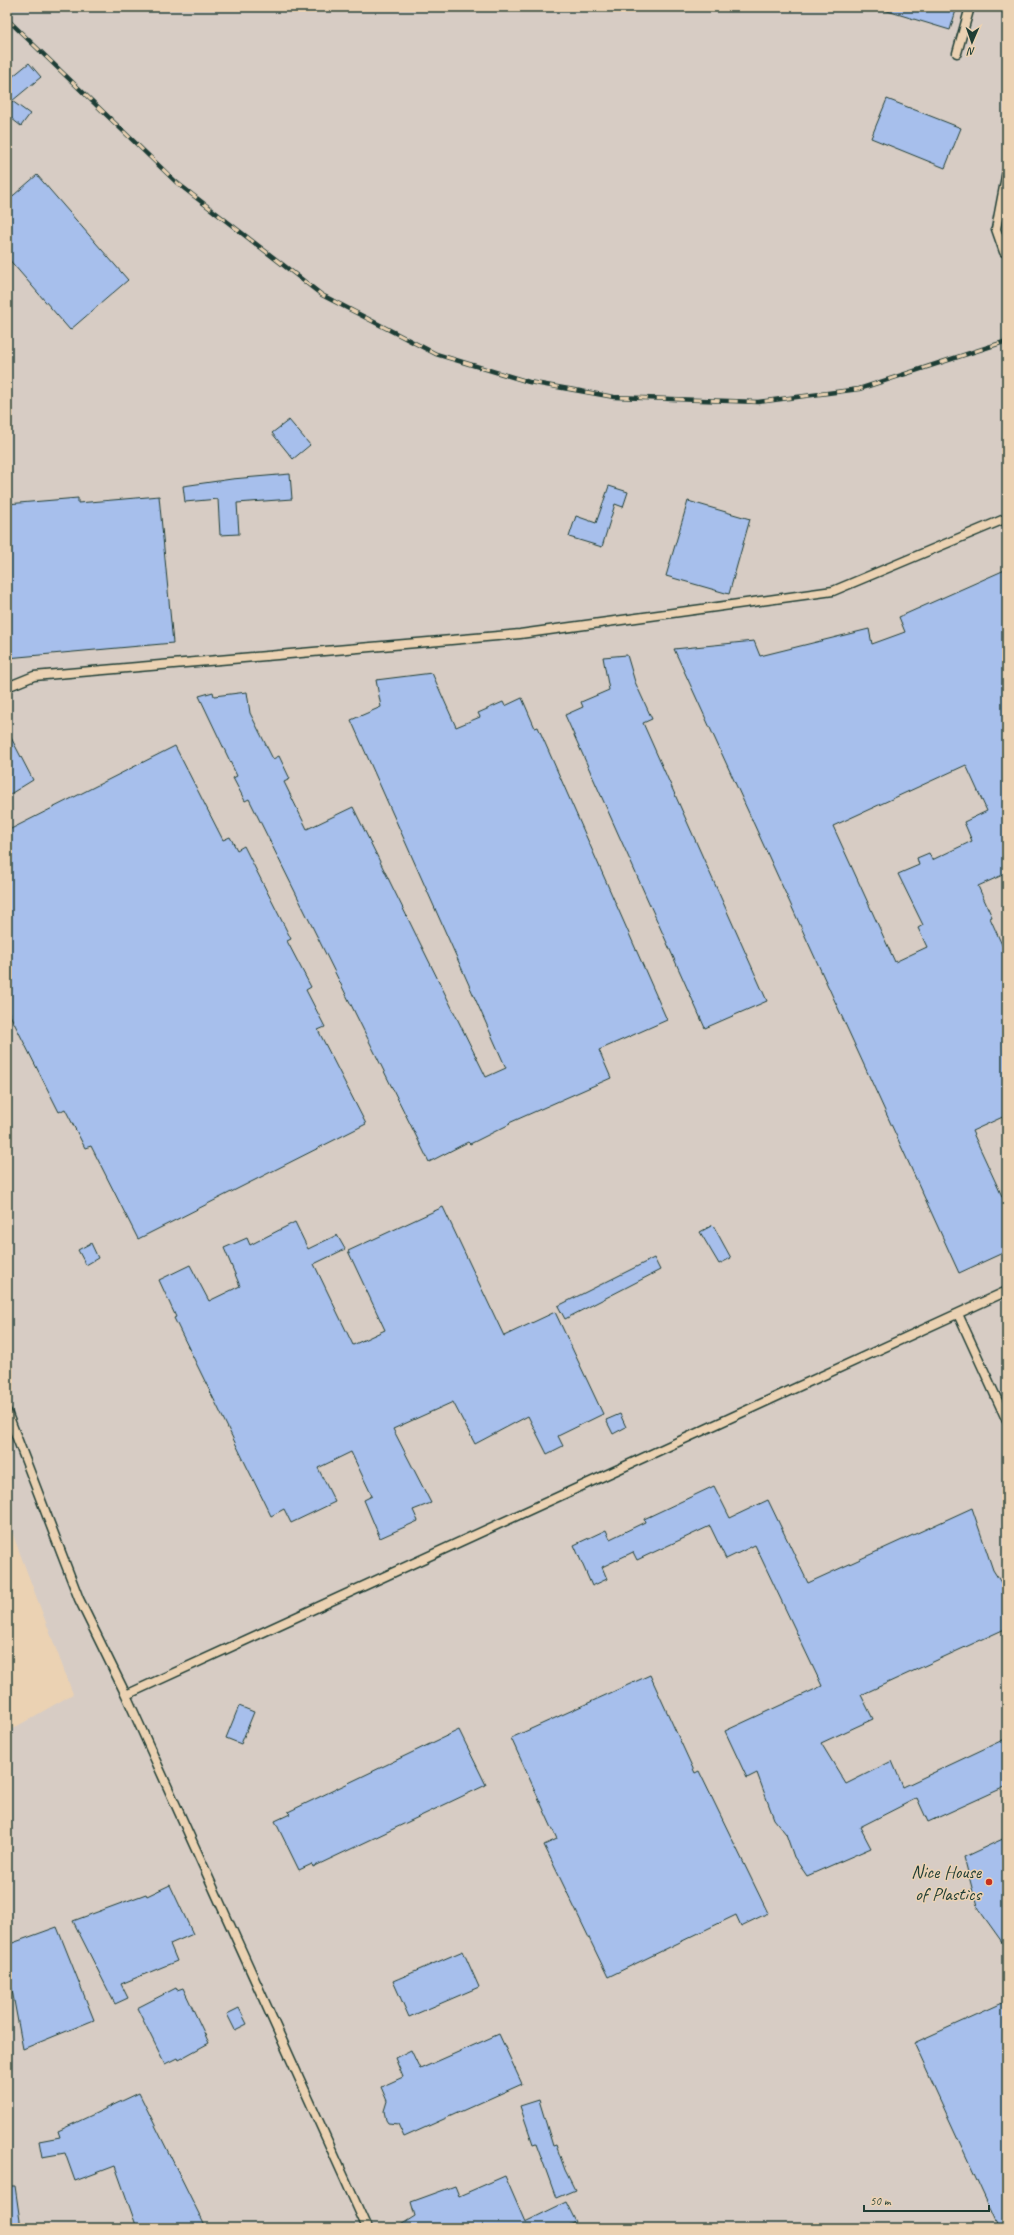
<svg xmlns="http://www.w3.org/2000/svg" width="1014" height="2235" font-family="Caveat,sans-serif">
<rect width="100%" height="100%" fill="#ebd2b3"/>
<filter id="ink" filterUnits="userSpaceOnUse"><feTurbulence type="fractalNoise" baseFrequency=".025" numOctaves="2"/><feDisplacementMap in="SourceGraphic" scale="8" xChannelSelector="R" yChannelSelector="G"/><feConvolveMatrix kernelMatrix="1 2 1 2 8 2 1 2 1" color-interpolation-filters="sRGB"/></filter>
<g filter="url(#ink)">
<path fill="#d7ccc4" d="M7,7H1007V2228H7V1732L73,1694L7,1519Z"/>
<path fill="#a7bfec" stroke="#1f3d34" fill-rule="evenodd" d="M885,7H957L950,30L884,10Z
M29,63L41,77L12,101L30,114L21,126L7,115V81Z
M887,99L961,128L945,168L871,138Z
M37,175L128,280L70,330L7,257V201Z
M289,420L310,445L293,459L272,433Z
M290,474L292,499L237,503L239,534L220,535L218,499L185,502L183,486L232,479Z
M609,486L628,492L623,507L615,504L602,547L569,537L576,516L596,523Z
M159,496L173,643L7,658V504L78,498V503Z
M688,501L750,519L729,594L666,576Z
M1007,569V873L978,886L992,917L990,918L1007,956V1115L972,1131L1007,1207V1251L959,1273L674,649L754,641L760,656L869,629L872,644L905,632L899,617ZM966,765L987,811L964,822L972,841L932,860L929,853L917,858L919,865L898,874L923,925L918,928L927,947L895,962L833,826Z
M627,655L635,682L652,719L643,723L767,1001L705,1028L565,715L583,707L581,702L609,690L603,657Z
M432,673L456,727L480,717L478,713L503,702L505,706L522,698L535,728L538,727L667,1020L599,1050L611,1078L509,1123L510,1124L470,1144L468,1142L429,1162L249,799L245,801L233,778L237,776L199,696L213,692L214,696L247,692L250,713L273,759L279,756L290,779L284,782L307,829L353,807L486,1077L506,1068L351,720L381,707L376,680Z
M7,730L33,780L7,796Z
M175,746L223,840L230,837L237,850L244,846L291,939L287,941L311,987L306,990L325,1027L318,1030L366,1124L138,1239L91,1146L85,1148L65,1109L59,1112L7,1009V831Z
M443,1207L504,1336L555,1312L603,1414L558,1436L563,1446L547,1454L528,1416L475,1444L453,1402L393,1429L431,1503L413,1510L418,1521L380,1538L364,1500L372,1496L351,1452L318,1468L335,1502L291,1523L284,1509L271,1516L174,1318L176,1317L159,1280L190,1265L209,1301L240,1286L224,1248L247,1238L250,1245L295,1222L308,1249L337,1235L345,1249L314,1264L353,1345L385,1330L348,1251Z
M713,1225L731,1258L719,1264L700,1232Z
M91,1243L98,1258L86,1265L78,1250Z
M654,1258L660,1270L565,1319L558,1306Z
M620,1414L626,1427L613,1434L606,1420Z
M714,1486L730,1518L768,1500L808,1583L972,1508L993,1570L1007,1592V1628L861,1695L873,1719L821,1743L846,1784L892,1761L903,1787L1007,1738V1786L928,1822L917,1798L860,1827L871,1848L807,1876L794,1857L786,1834L774,1819L757,1773L747,1778L725,1731L822,1686L755,1545L726,1559L710,1526L637,1560L633,1552L602,1567L607,1579L592,1586L574,1545L606,1530L610,1539L645,1522L644,1519Z
M650,1675L695,1773L699,1771L768,1913L741,1926L736,1915L608,1977L544,1845L557,1839L511,1738Z
M239,1706L254,1712L241,1744L226,1738Z
M459,1730L486,1785L313,1867L312,1864L299,1870L275,1821L290,1814L288,1812Z
M1007,1837V1949L977,1907L964,1857Z
M170,1885L193,1934L170,1944L177,1961L121,1984L128,1998L115,2004L73,1921L146,1894L147,1896Z
M57,1927L94,2020L23,2049L7,1963V1945Z
M463,1951L479,1987L409,2017L393,1981Z
M176,1988L177,1990L183,1988L209,2043L178,2060L177,2058L165,2064L137,2008Z
M1007,2001V2228H999L914,2043Z
M239,2008L247,2024L235,2030L227,2014Z
M499,2034L522,2084L404,2137L398,2124L388,2123L386,2120L384,2111L387,2101L381,2087L403,2077L395,2058L411,2050L420,2069Z
M139,2093L206,2228H137L115,2166L75,2181L65,2153L42,2157L39,2141L60,2137L58,2131Z
M539,2100L553,2146L556,2145L565,2170L575,2190L556,2198L536,2143L533,2144L520,2106Z
M505,2176L525,2222L566,2202L576,2222L564,2228H396L415,2216L411,2202L455,2186L459,2196Z
M7,2186H15L21,2228H7Z"/>
<g fill="none" stroke-linecap="round" stroke-linejoin="round">
<g stroke="#1f3d34" stroke-width="11">
<path id="service" d="M957,53L970,7
M1007,171L996,229L1004,252L1007,253
M7,687L34,676L520,634L833,591L1007,518
M958,1314L1007,1421
M7,1412L79,1599L126,1695L367,2228
M126,1695L1007,1291"/>
</g>
<use href="#service" stroke="#ebd2b3" stroke-width="8"/>
<g stroke="#1f3d34" stroke-width="4.5">
<path id="rail" d="M7,19L176,182L322,295L436,354L529,382L614,397L758,402L859,389L1007,341"/>
</g>
<use href="#rail" stroke="#ebd2b3" stroke-width="3" stroke-dasharray="9" stroke-linecap="butt"/>
</g>
</g>
<circle fill="#c8321e" stroke="#ebd2b3" stroke-width="1.5" cx="989" cy="1882" r="4"/>
<g text-anchor="middle" stroke-width="3" stroke-linejoin="round" paint-order="stroke">
<g font-size="19" fill="#1f3d34" stroke="#ebd2b3" text-anchor="end">
<text x="981" y="1878">Nice House<tspan x="981" dy="22">of Plastics</tspan></text>
</g>
</g>
<rect width="1014" height="2235" fill="none" stroke="#ebd2b3" stroke-width="24"/>
<rect x="12" y="12" width="990" height="2211" fill="none" stroke="#1f3d34" stroke-width="1.5" filter="url(#ink)"/>
<g transform="translate(972 42) rotate(182)" stroke="#ebd2b3" stroke-width="3" paint-order="stroke">
<path d="M0-3L7 15L0 10L-7 15Z" fill="#1f3d34"/>
<text y="-6" font-size="11" font-weight="bold" text-anchor="middle" fill="#1f3d34">N</text>
</g>
<path d="M864 2205v6h125v-6" fill="none" stroke="#1f3d34" stroke-width="2"/>
<text x="870" y="2205" font-size="12" fill="#1f3d34" stroke="#ebd2b3" stroke-width="3" paint-order="stroke">50 m</text>
</svg>
